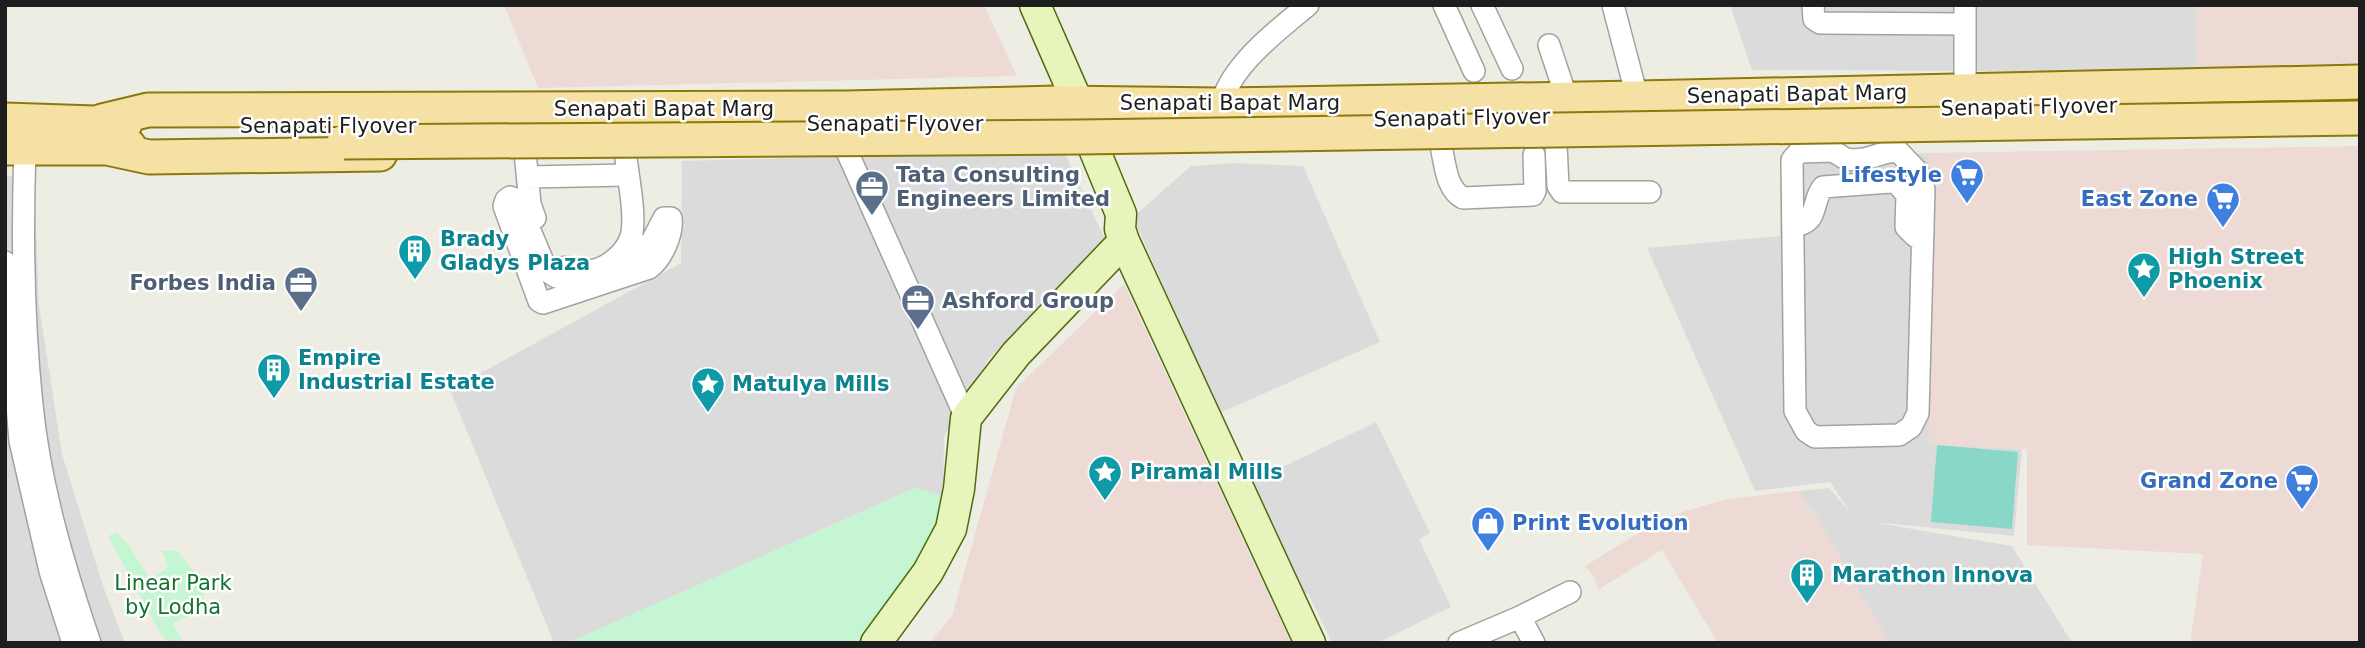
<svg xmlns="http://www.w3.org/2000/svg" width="2365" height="648" font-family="'DejaVu Sans',sans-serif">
<rect width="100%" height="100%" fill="#eeede4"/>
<path fill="#dcdbdb" d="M1730,5H2197V72L1752,70Z
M1064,151L1105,239L988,360L944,437L943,496L915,488L568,643H554L450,390L681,263L682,161Z
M1929,153V444L2022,449L2014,536L1872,522L2012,546L2072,643H1889L1814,512L1798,491L1829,488L1850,512L1830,482L1755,491L1647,248L1780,236V157Z
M1235,163L1303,166L1380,342L1220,413L1133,217L1191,166Z
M34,175L39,305L62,454L103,586L125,643H5V176Z
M1376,422L1430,533L1419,539L1451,607L1377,643H1332L1308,593L1305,594L1251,482Z"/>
<path fill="#eddad5" d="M504,5H984L1017,76L538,88Z
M2196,5H2360V72H2197Z
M2360,146V643H2190L2203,554L2027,545V449L1929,444V153Z
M1124,284L1291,643H929L952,616L1016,388Z
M1798,491L1814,512L1889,643H1718L1662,550L1598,590L1594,577L1585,566L1663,518L1726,499Z"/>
<path fill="#c5f5d2" d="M915,488L943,496L932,548L873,643H568Z
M116,532L128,544L150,579L168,567L162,551H178L193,570L205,595L193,615L173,623L184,643H168L159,631L108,536Z"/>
<path fill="#88d7c7" d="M1937,445L2018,452L2012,529L1931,522Z"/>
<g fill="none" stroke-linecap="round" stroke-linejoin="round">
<g stroke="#a2a2a2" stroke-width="24">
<path id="street" d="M1444,5L1474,71
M1482,5L1512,69
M1613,5L1640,108
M1813,5L1814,19L1820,23L1965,24
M1549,45L1567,99
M1965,90V5
M1220,115C1221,72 1278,30 1308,5
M845,127V147L966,418
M1556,145L1558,186L1562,192H1650
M1441,146C1445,163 1446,189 1463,198L1533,195L1535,191L1534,155
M25,148C22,233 23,320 32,405C40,486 64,566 90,643
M1832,151C1838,153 1842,158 1847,159C1866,163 1880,151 1898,151L1918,172L1924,189L1918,413L1911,427L1899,435L1815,437L1806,431L1795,411L1792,160L1799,152Z
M525,152L530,204L535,218
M528,177L627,175
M1793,226C1820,223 1810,204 1823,187L1890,182L1897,183L1907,195L1906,227L1915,236L1923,235
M5,262L20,441L50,571L73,643
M566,267C581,273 592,273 607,265C618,258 627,249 631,237C637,217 627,172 625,150
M579,272L556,277L547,271L517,200L510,197L506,200L504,206L539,301L543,303L649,268C662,259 673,234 671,218H664L652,241L645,247L619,257
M1520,617L1534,643
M1459,643L1520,617L1570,592"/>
</g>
<g stroke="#506c0e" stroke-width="33">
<path id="secondary" d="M1035,5L1078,103L1092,144L1121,214L1120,229L1124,241L1310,643
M876,643L928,572L951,529L959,489L966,418L1016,354L1124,241"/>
</g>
<g stroke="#8b790c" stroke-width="37">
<path id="primary" d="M5,120L125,124
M102,121L148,110L845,108L1058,103L1220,105L1638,98L2360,82
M5,148H107L129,146
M107,148L149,157L380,154"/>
</g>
<use href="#street" stroke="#fff" stroke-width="21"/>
<use href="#secondary" stroke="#e7f4bc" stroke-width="30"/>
<use href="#primary" stroke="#f4e1a3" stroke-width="33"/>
<g stroke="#8b790c" stroke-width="37" stroke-linecap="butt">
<path id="primary-bridge" d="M344,142L1079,137L2360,118"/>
</g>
<use href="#primary-bridge" stroke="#f4e1a3" stroke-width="33"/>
</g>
<defs>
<g id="supermarket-pin" transform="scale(1.75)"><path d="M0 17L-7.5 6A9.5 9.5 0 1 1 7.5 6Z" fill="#3f7fe0" stroke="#fff"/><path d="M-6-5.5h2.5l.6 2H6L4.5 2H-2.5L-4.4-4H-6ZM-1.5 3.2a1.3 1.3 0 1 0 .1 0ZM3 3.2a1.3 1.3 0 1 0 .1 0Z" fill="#fff"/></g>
<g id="office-pin" transform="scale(1.75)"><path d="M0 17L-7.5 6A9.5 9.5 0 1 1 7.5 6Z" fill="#5c6f8a" stroke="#fff"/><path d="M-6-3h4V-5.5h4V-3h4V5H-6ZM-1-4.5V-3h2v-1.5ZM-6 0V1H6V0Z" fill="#fff"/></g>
<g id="building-pin" transform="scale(1.75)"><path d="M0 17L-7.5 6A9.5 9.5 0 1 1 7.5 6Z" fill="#0f9aa8" stroke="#fff"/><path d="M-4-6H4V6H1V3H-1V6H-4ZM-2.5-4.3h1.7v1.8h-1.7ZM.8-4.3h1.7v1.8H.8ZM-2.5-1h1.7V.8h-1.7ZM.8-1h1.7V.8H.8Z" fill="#fff"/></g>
<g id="sight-pin" transform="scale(1.75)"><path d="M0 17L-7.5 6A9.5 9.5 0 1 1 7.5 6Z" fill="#0f9aa8" stroke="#fff"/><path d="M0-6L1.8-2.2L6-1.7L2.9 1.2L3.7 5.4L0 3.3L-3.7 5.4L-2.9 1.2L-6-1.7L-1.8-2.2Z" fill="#fff"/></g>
<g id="shop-pin" transform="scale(1.75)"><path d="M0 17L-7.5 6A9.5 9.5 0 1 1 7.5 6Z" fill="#3f7fe0" stroke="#fff"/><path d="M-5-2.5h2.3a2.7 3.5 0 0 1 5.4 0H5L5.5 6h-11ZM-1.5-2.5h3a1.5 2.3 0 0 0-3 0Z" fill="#fff"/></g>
</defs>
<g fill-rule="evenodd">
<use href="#supermarket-pin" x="1967" y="175"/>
<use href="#office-pin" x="872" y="187"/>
<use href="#supermarket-pin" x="2223" y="199"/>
<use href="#building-pin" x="415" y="251"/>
<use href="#sight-pin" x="2144" y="269"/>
<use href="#office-pin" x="301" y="283"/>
<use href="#office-pin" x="918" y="301"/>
<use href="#building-pin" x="274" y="370"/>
<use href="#sight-pin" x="708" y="384"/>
<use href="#sight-pin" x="1105" y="472"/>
<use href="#supermarket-pin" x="2302" y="481"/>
<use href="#shop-pin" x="1488" y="523"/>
<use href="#building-pin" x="1807" y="575"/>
</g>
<g text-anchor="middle" stroke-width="5" stroke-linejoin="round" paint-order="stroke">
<g font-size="21" fill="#1e1e1e" stroke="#fff">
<text transform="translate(1797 94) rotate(-1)" y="7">Senapati Bapat Marg</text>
<text x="1230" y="110">Senapati Bapat Marg</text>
<text transform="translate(2029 107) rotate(-1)" y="7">Senapati Flyover</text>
<text x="664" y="116">Senapati Bapat Marg</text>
<text transform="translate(1462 118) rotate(-1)" y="7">Senapati Flyover</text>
<text x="895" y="131">Senapati Flyover</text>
<text x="328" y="133">Senapati Flyover</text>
</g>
<g font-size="21" font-weight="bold" fill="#4e5e75" stroke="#fff" text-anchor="start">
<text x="896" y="182">Tata Consulting<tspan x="896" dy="24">Engineers Limited</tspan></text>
<text x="276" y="290" text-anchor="end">Forbes India</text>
<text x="942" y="308">Ashford Group</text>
</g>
<g font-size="21" font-weight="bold" fill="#366cbe" stroke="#fff" text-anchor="end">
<text x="1942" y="182">Lifestyle</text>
<text x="2198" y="206">East Zone</text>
<text x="2278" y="488">Grand Zone</text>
<text x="1512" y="530" text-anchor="start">Print Evolution</text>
</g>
<g font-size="21" font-weight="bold" fill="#0d838f" stroke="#fff" text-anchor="start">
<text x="440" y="246">Brady<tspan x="440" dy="24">Gladys Plaza</tspan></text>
<text x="2168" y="264">High Street<tspan x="2168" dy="24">Phoenix</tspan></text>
<text x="298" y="365">Empire<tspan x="298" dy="24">Industrial Estate</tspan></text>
<text x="732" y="391">Matulya Mills</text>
<text x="1130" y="479">Piramal Mills</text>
<text x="1832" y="582">Marathon Innova</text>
</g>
<g font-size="21" fill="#14732e" stroke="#fff">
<text x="173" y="590">Linear Park<tspan x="173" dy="24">by Lodha</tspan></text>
</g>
</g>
<rect width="2365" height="648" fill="none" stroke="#1e1e1e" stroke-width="14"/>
</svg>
